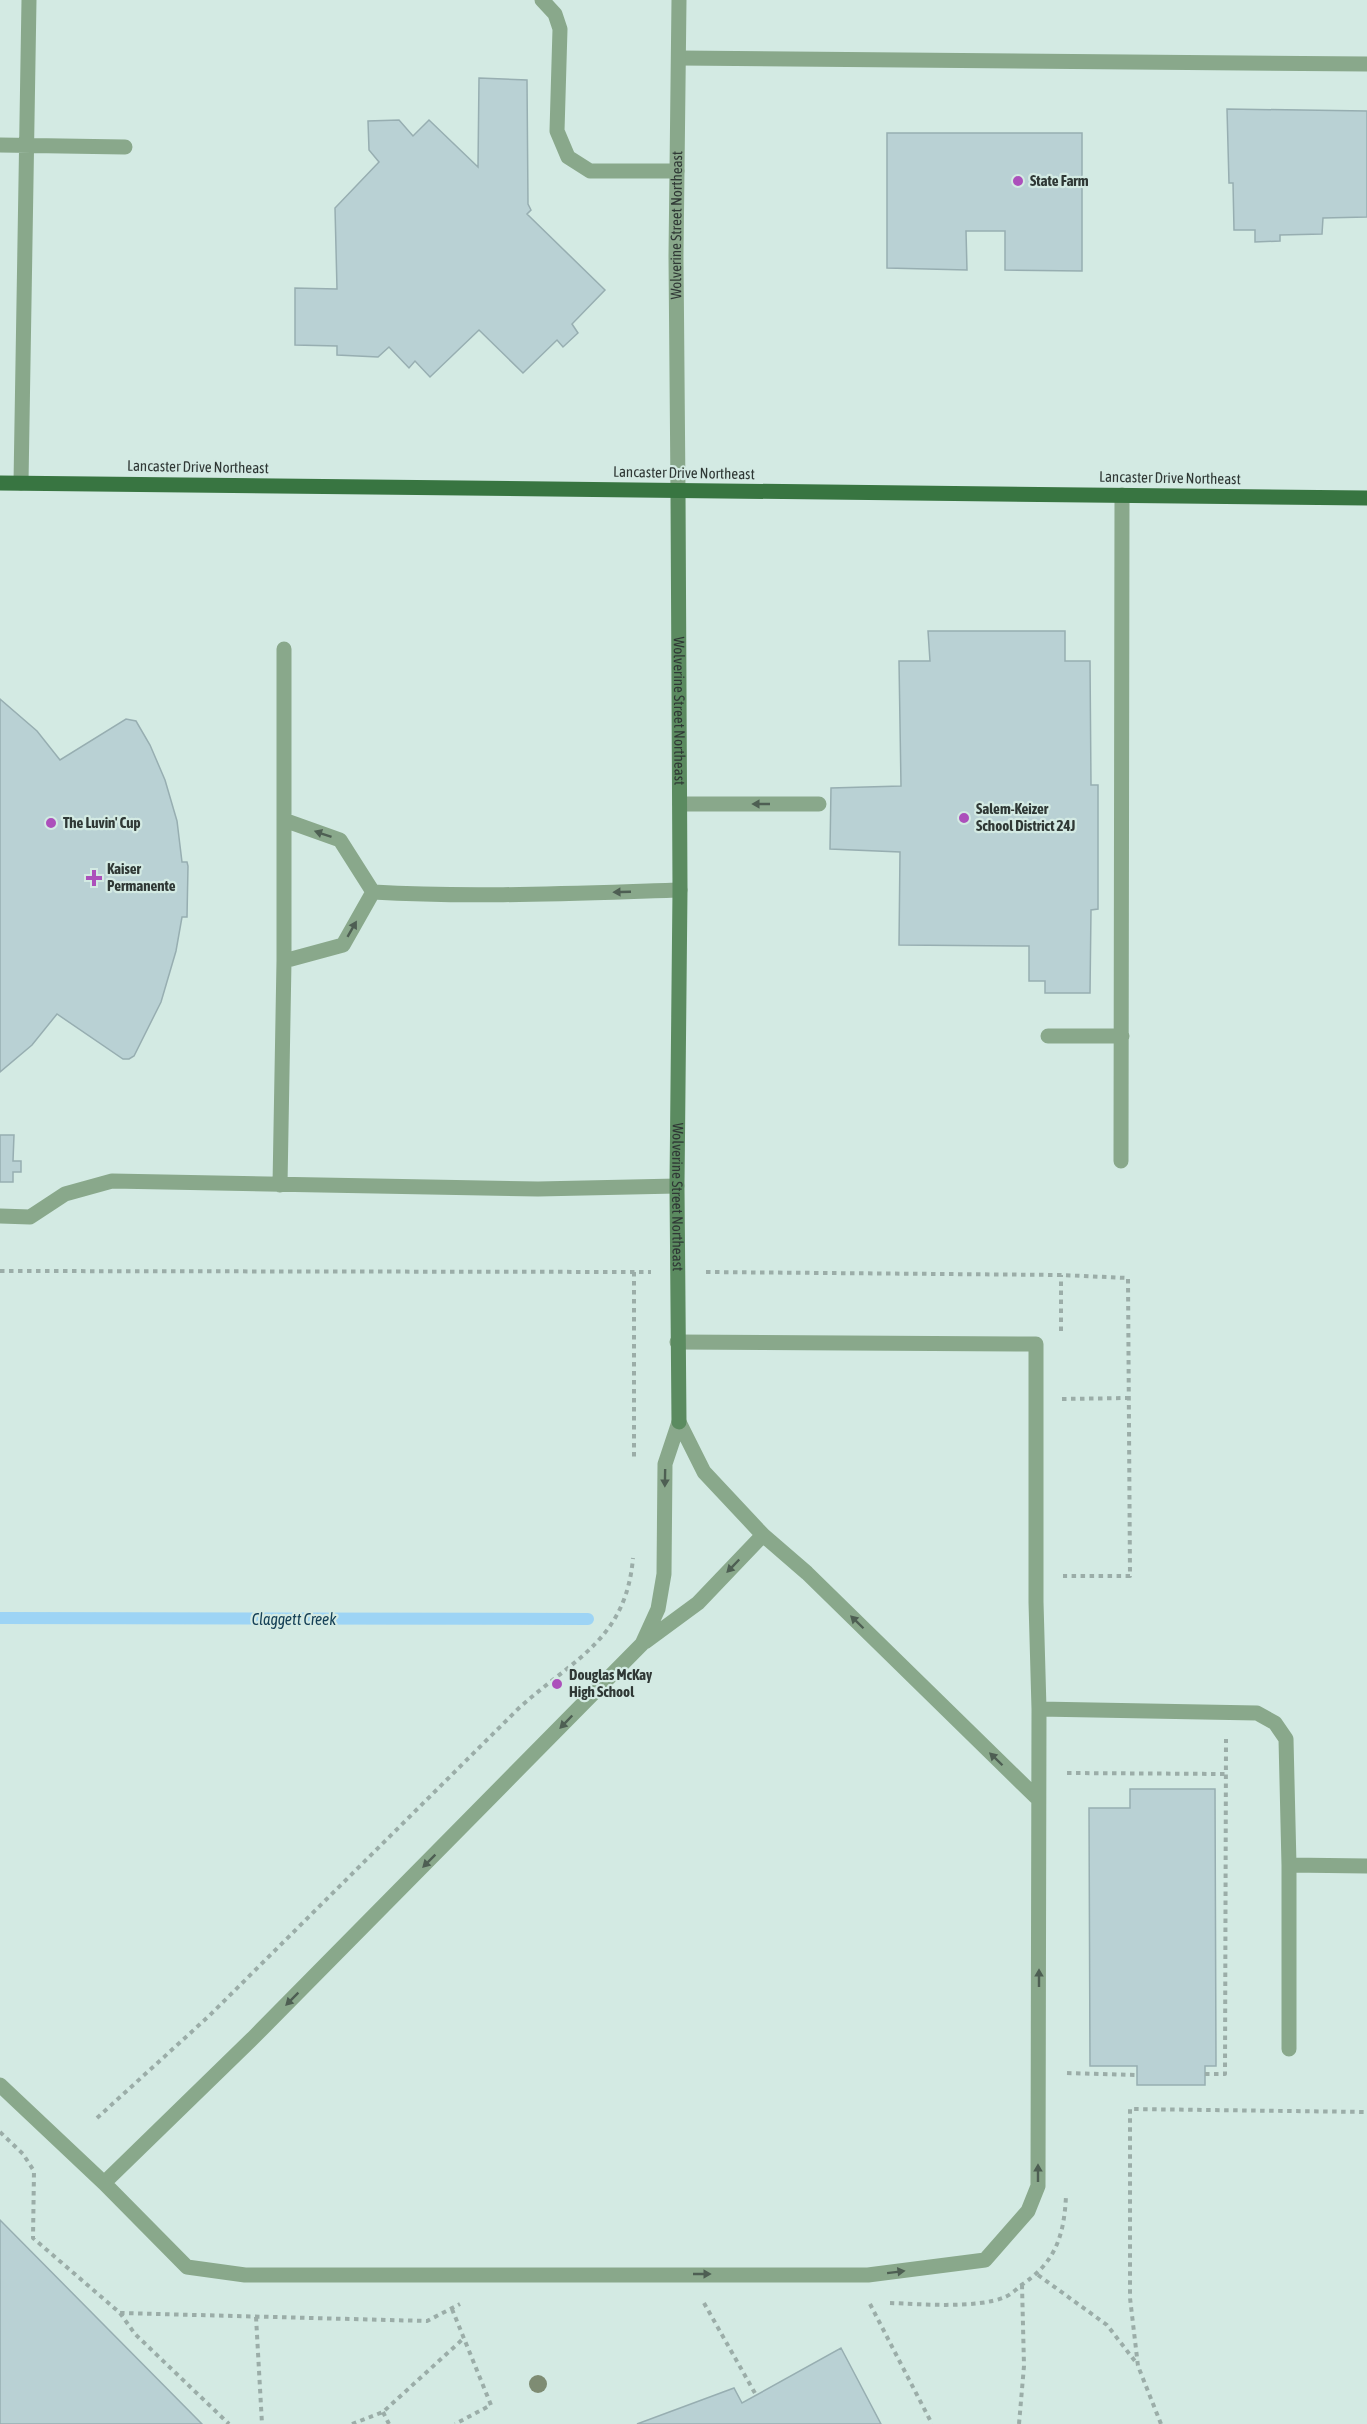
<svg xmlns="http://www.w3.org/2000/svg" width="1367" height="2424" font-family="'Asap Condensed',sans-serif">
<rect width="100%" height="100%" fill="#d3eae3"/>
<g fill="none" stroke-linecap="round" stroke-linejoin="round">
<path stroke="#9dd4f5" stroke-width="12" d="M0,1618L588,1619"/>
</g>
<path fill="#b9d1d4" stroke="#97aeb1" stroke-width="1.5" d="M479,78L527,80L528,204L531,210L527,214L605,290L572,324L578,333L563,347L557,340L523,373L479,330L430,377L415,361L409,368L389,347L378,357L337,355V346L295,345V288L337,289L335,208L379,162L369,150L368,121L399,120L413,136L429,120L478,167Z
M1227,109L1367,111V217L1323,218L1322,234L1280,235V241L1255,242V230H1234L1233,183H1229Z
M887,133H1082V271L1005,270V231H966L967,270L887,268Z
M928,631H1065V661H1090L1091,785H1098V909L1091,910L1090,993H1045V981H1029V946L899,945L900,852L830,849L831,788L901,786L899,661H930Z
M0,699L37,731L60,760L126,719L136,721L150,745L165,780L177,821L182,862H187L188,866L187,917H182L176,951L161,1002L134,1056L129,1059H123L57,1014L32,1045L0,1072Z
M0,1135H14L13,1161H21V1172H13V1182H0Z
M1130,1789H1215L1216,2066H1205V2085H1137V2066H1090L1089,1808H1130Z
M0,2220L202,2424H0Z
M841,2348L881,2424H637L734,2388L742,2403Z"/>
<g fill="none" stroke-linecap="round" stroke-linejoin="round">
<path stroke="#9bada8" stroke-width="4" stroke-dasharray="4.5 4.5" stroke-linecap="butt" d="M0,1271L651,1272
M634,1272V1460
M706,1272L1061,1275L1128,1278L1130,1576H1063
M1061,1331V1275
M1062,1399L1128,1398
M1067,1773L1226,1774
M1067,2073L1137,2075
M1205,2074H1225L1226,1739
M97,2118L209,2016L519,1708C573,1659 626,1640 633,1558
M0,2132L23,2154L34,2171L33,2238L120,2313L427,2321L460,2304
M1038,2275L1107,2325L1138,2365
M704,2303L756,2395
M890,2303C920,2304 977,2309 1005,2297C1010,2295 1016,2290 1020,2286C1055,2263 1064,2237 1066,2196
M870,2304L932,2424
M452,2309L491,2405L455,2424
M120,2313L135,2334L229,2424
M256,2317L262,2424
M383,2412L389,2424
M352,2424L383,2412L464,2338
M1019,2424L1024,2366L1022,2285
M1161,2424L1138,2366L1130,2298V2109L1367,2112"/>
<path stroke="#89a88b" stroke-width="15" d="M542,0L555,14L560,29L557,131L568,157L590,171H677
M679,58L1367,64
M0,145L125,147
M21,483L29,0
M680,804H819
M284,820L340,840L373,892
M373,892C475,898 578,893 680,890
M284,961L343,945L373,892
M1048,1036H1122
M1121,1161L1122,495
M280,1185L284,961V649
M0,1216L30,1217L65,1194L112,1181L538,1189L677,1186
M677,1342L1036,1344V1602L1039,1709L1038,2186L1028,2211L985,2260L868,2275H245L187,2267L104,2183L254,2037L642,1644L658,1609L664,1574L665,1464L679,1422
M679,1422L704,1472L763,1535
M645,1642L698,1603L763,1535L807,1573L1038,1799
M1039,1709L1257,1713L1275,1723L1286,1739L1289,1865L1367,1866
M1289,1865V2049
M0,2085L104,2183"/>
<path stroke="#89a88b" stroke-width="15" id="s1" d="M678,492L676,256L679,0"/>
<path stroke="#5b8b60" stroke-width="15" id="s2" d="M678,492L680,890L677,1186L679,1422"/>
<path stroke="#387541" stroke-width="15" d="M0,483L1367,498"/>
</g>
<circle fill="#7e8c73" cx="538" cy="2384" r="9"/>
<defs><path id="oneway-solid" d="M-6-.8H1V-3.2L6.5 0L1 3.2V.8H-6Z" transform="scale(1.5)"/></defs>
<g fill="#4e5f53">
<use href="#oneway-solid" transform="translate(761 804) rotate(180)"/>
<use href="#oneway-solid" transform="translate(323 834) rotate(-161)"/>
<use href="#oneway-solid" transform="translate(622 892) rotate(178)"/>
<use href="#oneway-solid" transform="translate(352 929) rotate(-60)"/>
<use href="#oneway-solid" transform="translate(665 1478) rotate(91)"/>
<use href="#oneway-solid" transform="translate(733 1566) rotate(134)"/>
<use href="#oneway-solid" transform="translate(857 1622) rotate(-136)"/>
<use href="#oneway-solid" transform="translate(566 1722) rotate(134)"/>
<use href="#oneway-solid" transform="translate(996 1759) rotate(-136)"/>
<use href="#oneway-solid" transform="translate(429 1861) rotate(135)"/>
<use href="#oneway-solid" transform="translate(1039 1978) rotate(-90)"/>
<use href="#oneway-solid" transform="translate(292 1999) rotate(135)"/>
<use href="#oneway-solid" transform="translate(1038 2173) rotate(-90)"/>
<use href="#oneway-solid" transform="translate(896 2272) rotate(-7)"/>
<use href="#oneway-solid" transform="translate(702 2274)"/>
</g>
<g fill="#ac50bb" stroke="#d3eae3" stroke-width="2">
<circle cx="1018" cy="181" r="6"/>
<circle cx="964" cy="818" r="6"/>
<circle cx="51" cy="823" r="6"/>
<path d="M91 869h6v6h6v6h-6v6h-6v-6h-6v-6h6z"/>
<circle cx="557" cy="1684" r="6"/>
</g>
<g text-anchor="middle" stroke-width="4.5" stroke-linejoin="round" paint-order="stroke">
<g font-size="15" font-weight="bold" fill="#2f3835" stroke="#d3eae3" text-anchor="start">
<text x="1030" y="186">State Farm</text>
<text x="976" y="814">Salem-Keizer<tspan x="976" dy="17">School District 24J</tspan></text>
<text x="63" y="828">The Luvin' Cup</text>
<text x="107" y="874">Kaiser<tspan x="107" dy="17">Permanente</tspan></text>
<text x="569" y="1680">Douglas McKay<tspan x="569" dy="17">High School</tspan></text>
</g>
<g font-size="15" fill="#2f3835" stroke="#d3eae3">
<text dy="5" stroke="none"><textPath href="#s1" startOffset="267">Wolverine Street Northeast</textPath></text>
<text transform="translate(198 467) rotate(1)" y="5">Lancaster Drive Northeast</text>
<text transform="translate(684 473) rotate(1)" y="5">Lancaster Drive Northeast</text>
<text transform="translate(1170 478) rotate(1)" y="5">Lancaster Drive Northeast</text>
<text dy="5" stroke="none"><textPath href="#s2" startOffset="219">Wolverine Street Northeast</textPath></text>
<text dy="5" stroke="none"><textPath href="#s2" startOffset="705">Wolverine Street Northeast</textPath></text>
</g>
<g font-size="16" font-style="italic" fill="#154056" stroke="#d3eae3">
<text x="294" y="1625">Claggett Creek</text>
</g>
</g>
</svg>
